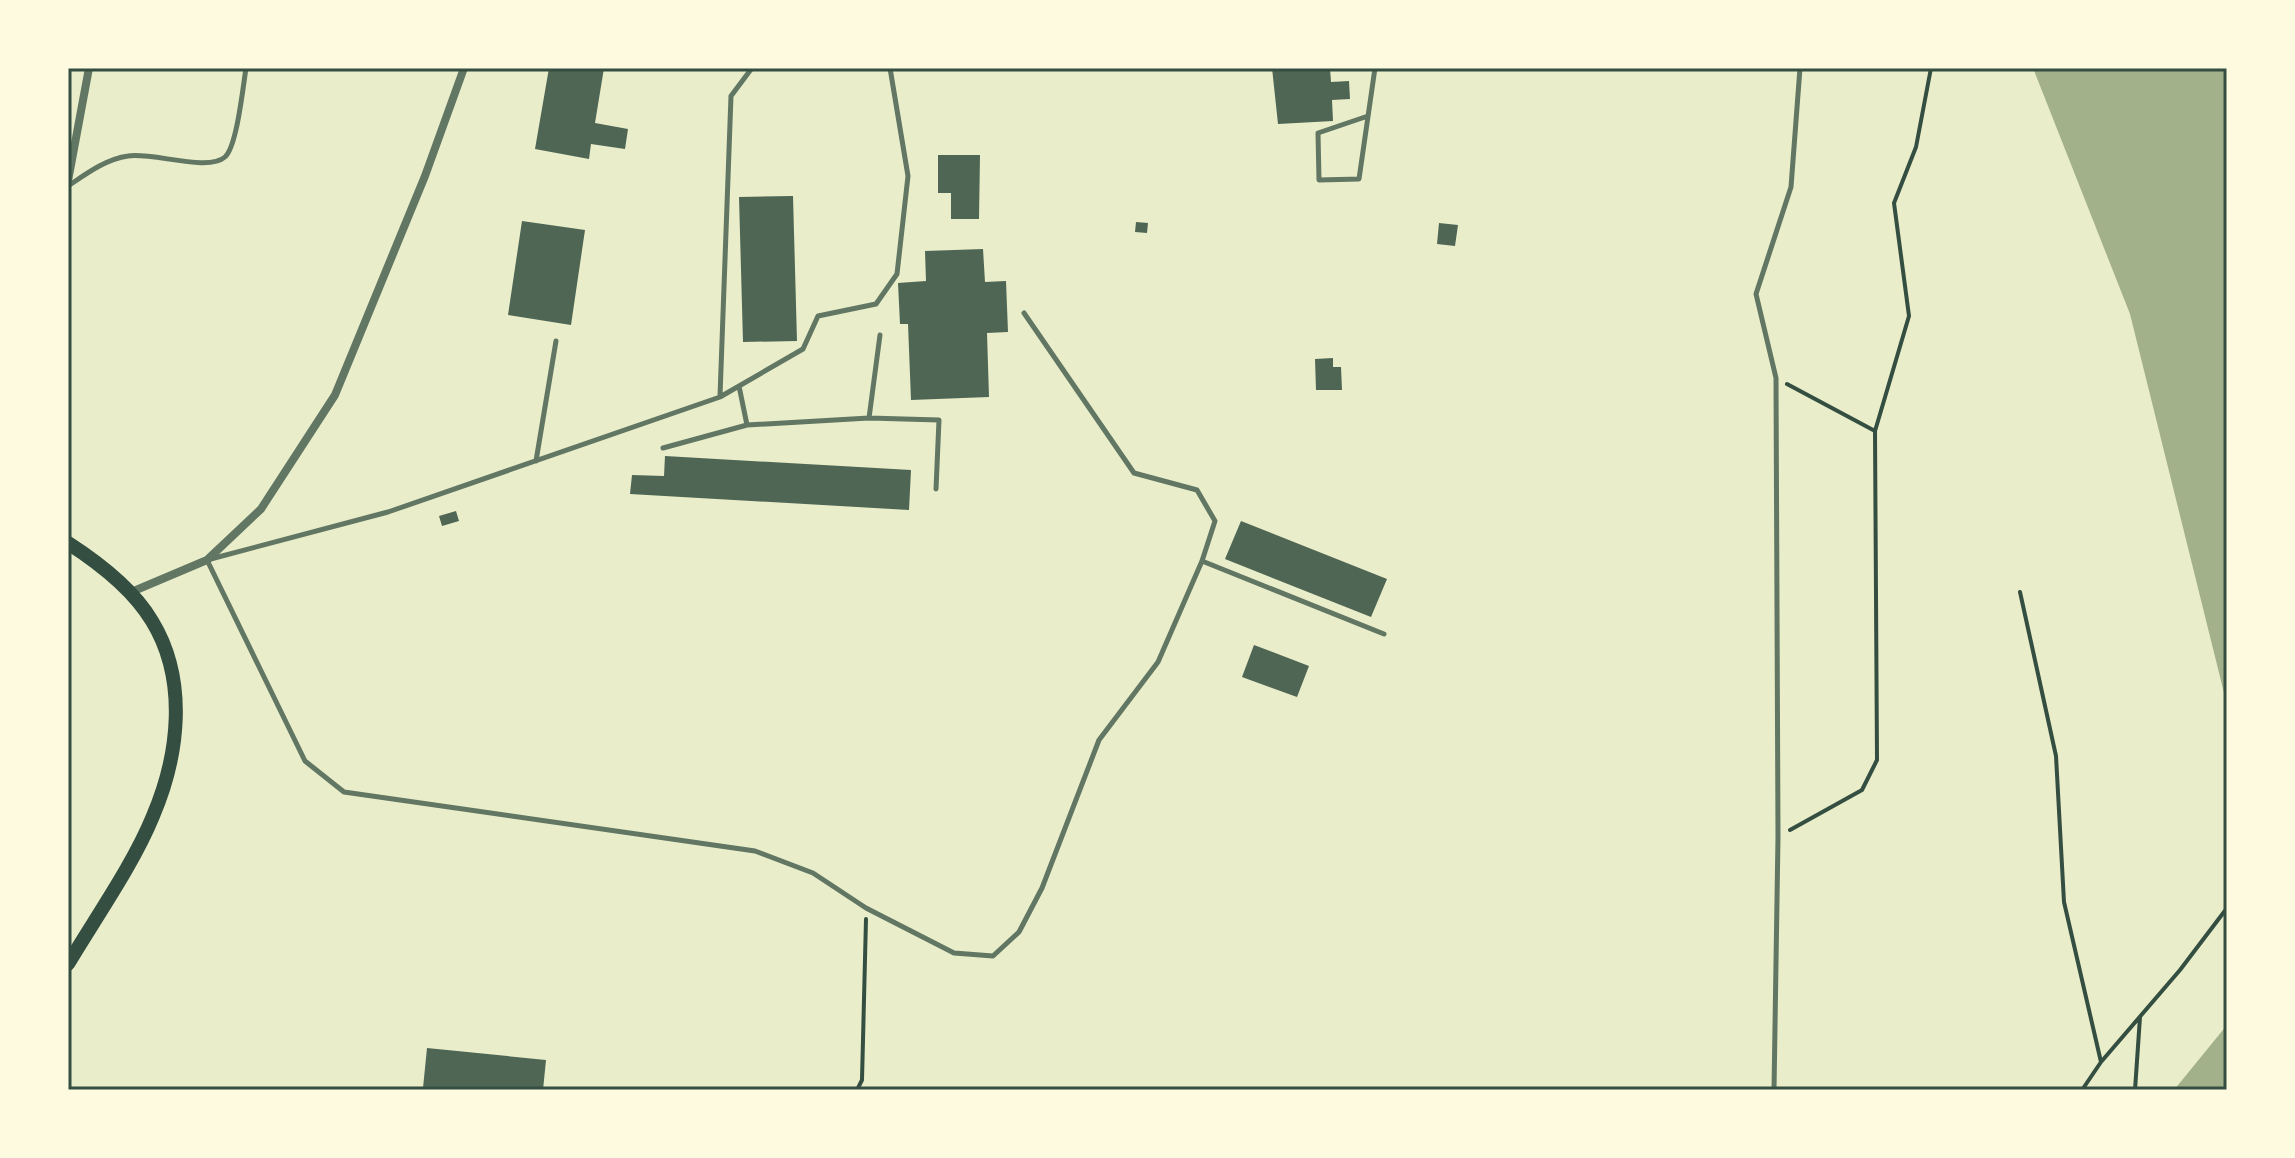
<svg xmlns="http://www.w3.org/2000/svg" width="2295" height="1158" font-family="Rubik,sans-serif">
<rect width="100%" height="100%" fill="#e9edc9"/>
<path fill="#a3b18a" d="M2033,68H2227V705L2130,314Z
M2227,1025V1090H2174Z"/>
<path fill="#4f6655" d="M549,68H604L595,123L628,129L625,149L591,144L589,159L535,149Z
M1272,68H1330L1331,82L1349,81L1350,99L1332,100L1333,121L1278,124Z
M938,155H980L979,219H951V193H938Z
M793,196L797,341L743,342L739,197Z
M522,221L585,230L571,325L508,315Z
M1136,222L1148,223L1147,233L1135,232Z
M1439,223L1458,225L1455,246L1437,244Z
M983,249L985,282L1006,281L1008,332L987,333L989,397L911,400L908,324H900L898,283L926,281L925,251Z
M1333,358V367H1341L1342,390H1316L1315,359Z
M665,456L911,470L909,510L630,494L632,475L664,476Z
M456,511L459,521L442,526L439,516Z
M1241,521L1387,579L1371,617L1225,559Z
M1254,645L1309,666L1297,697L1242,677Z
M427,1048L546,1060L543,1090H445L423,1088Z"/>
<g fill="none" stroke-linecap="round" stroke-linejoin="round">
<path stroke="#344e41" stroke-width="4" d="M1787,384L1875,431L1877,760L1862,790L1790,830
M1875,431L1909,316L1894,203L1916,147L1931,68
M2020,592L2056,756L2064,902L2101,1062L2082,1090
M2101,1062L2180,970L2227,908
M857,1090L862,1080L866,919
M2135,1090L2140,1017"/>
<path stroke="#617663" stroke-width="5" d="M890,68L908,176L897,274L876,304L818,316L803,349L720,397L388,512L207,560L305,761L344,792L755,851L813,873L866,908L954,953L993,956L1019,932L1042,888L1099,740L1158,662L1202,561L1384,634
M1368,116L1318,133L1319,180L1359,179L1375,68
M68,186C86,174 106,159 128,156C152,152 208,172 225,157C237,146 243,87 246,68
M1024,313L1134,473L1197,490L1215,521L1202,561
M739,386L747,425L869,418L880,335
M720,396L731,96L752,68
M869,418L939,420L936,489
M663,448L747,425
M536,461L556,341
M1774,1090L1778,837L1776,378L1756,294L1791,187L1800,68"/>
<path stroke="#617663" stroke-width="8" d="M68,181L89,68
M129,593L207,560L261,509L335,395L425,176L464,68"/>
<path stroke="#344e41" stroke-width="14" d="M68,543C99,563 133,589 152,621C188,680 179,755 153,816C133,865 96,917 68,964"/>
</g>
<rect width="2295" height="1158" fill="none" stroke="#fefae0" stroke-width="140"/>
<rect x="70" y="70" width="2155" height="1018" fill="none" stroke="#344e41" stroke-width="3"/>
</svg>
